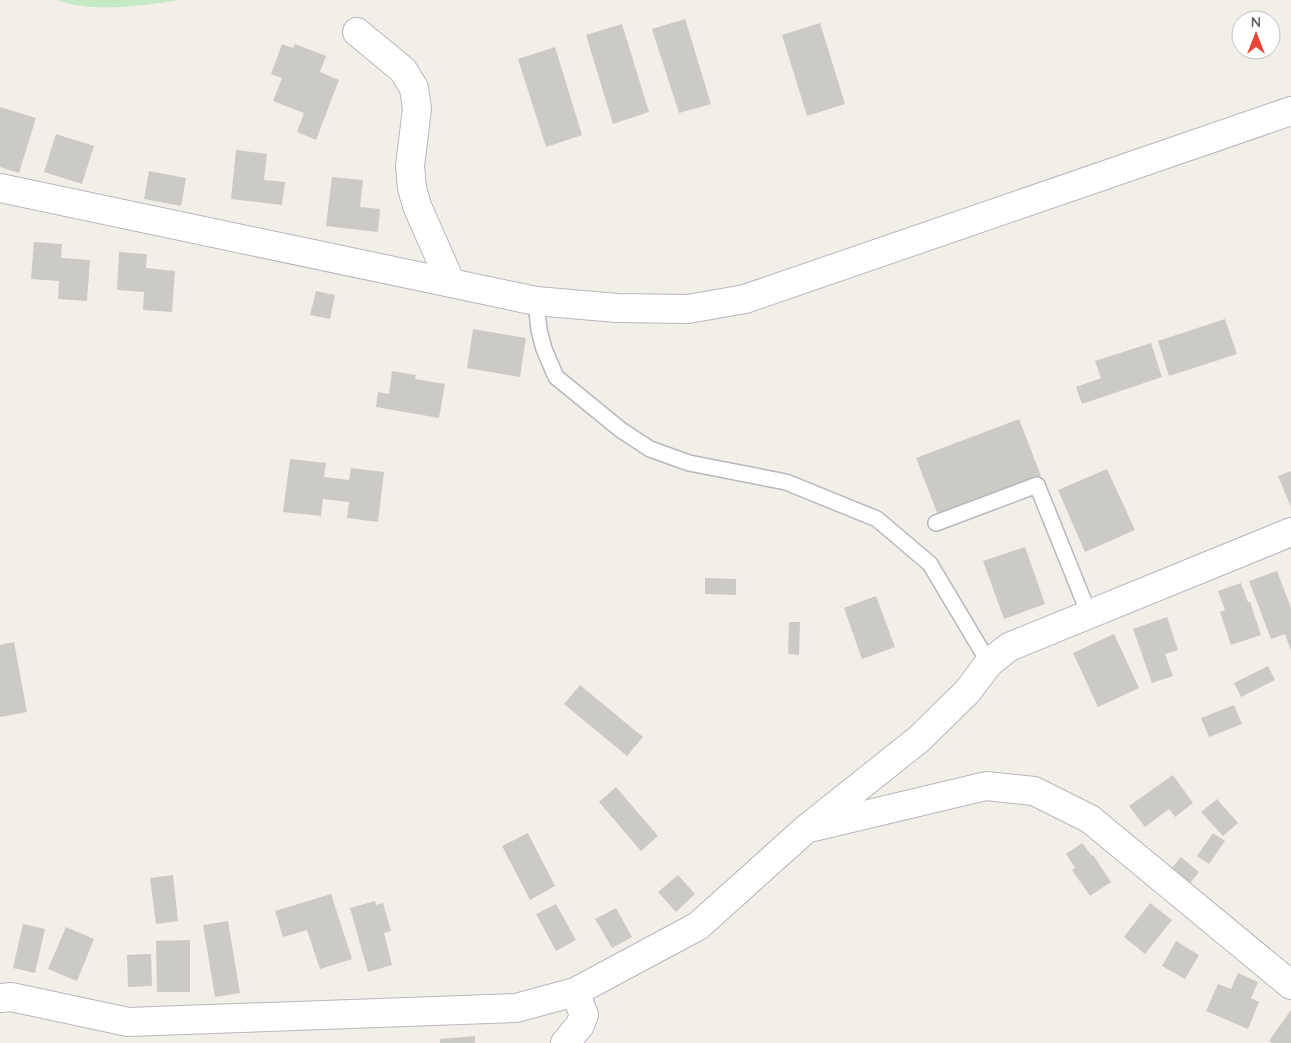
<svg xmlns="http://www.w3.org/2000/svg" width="1291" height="1043" font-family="Quicksand,sans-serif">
<rect width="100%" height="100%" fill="#f1efe8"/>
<path fill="#c5e8c5" d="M57,0H179C143,6 90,13 57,0Z"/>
<path fill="#cccac5" d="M685,19L711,104L679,113L652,29Z
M820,23L845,104L807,116L782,35Z
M622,24L649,112L613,124L586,35Z
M282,44L293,48L295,44L326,56L320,72L339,80L316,140L297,132L304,113L273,101L282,78L271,74Z
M555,47L582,135L546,147L518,59Z
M0,107L36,118L19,173L0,167Z
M56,134L94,146L82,184L44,172Z
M236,150L267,154L264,180L285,182L282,205L231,199Z
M149,171L186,178L181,206L144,199Z
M332,177L363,180L360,207L380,209L378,232L326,226Z
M34,242L62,244L61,258L90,260L87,301L58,299L59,281L31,279Z
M119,252L147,254L146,268L175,271L172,312L143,310L144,292L117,290Z
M316,291L335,295L330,319L310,315Z
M1225,319L1237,354L1169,376L1158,341Z
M473,329L526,338L520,377L467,368Z
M1151,343L1162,377L1082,404L1076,387L1101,378L1095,361Z
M392,371L416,375L415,379L445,384L439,418L376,407L378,392L389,394Z
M1019,419L1041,476L938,515L916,458Z
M290,459L326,463L324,477L349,480L351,468L384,472L378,522L347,518L349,502L323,499L321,516L283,512Z
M1107,469L1135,530L1085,552L1058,490Z
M1291,471V507L1278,476Z
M1025,547L1045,604L1004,619L983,561Z
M1277,571L1291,608V651L1285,634L1271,639L1249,581Z
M705,578L736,579V595L705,594Z
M1241,583L1248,602H1250L1261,635L1231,645L1220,612L1225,610L1218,591Z
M876,596L895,647L862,659L844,608Z
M1167,617L1178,650L1165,654L1173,676L1152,683L1133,629Z
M789,622H800L799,655L788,654Z
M1114,634L1139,688L1098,707L1073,653Z
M14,642L27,712L0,717V645Z
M1268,666L1275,680L1241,697L1234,683Z
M580,685L643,737L627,756L564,704Z
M1234,705L1242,724L1209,737L1201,718Z
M1173,775L1193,803L1175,817L1169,809L1145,827L1129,806Z
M616,787L658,836L641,851L599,802Z
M1217,799L1238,823L1223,836L1201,812Z
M528,833L555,886L530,900L502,846Z
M1213,833L1225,841L1209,864L1197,856Z
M1082,843L1092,856L1093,855L1111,882L1090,896L1072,870L1075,868L1066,854Z
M1181,857L1199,872L1190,883L1171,869Z
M173,875L178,921L156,924L150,878Z
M678,875L695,894L676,912L658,892Z
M331,894L352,959L320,969L307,930L283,937L275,911Z
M375,901L376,905L383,903L391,931L384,933L392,965L368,972L350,908Z
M1150,903L1172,920L1145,954L1124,937Z
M556,904L576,940L556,951L536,914Z
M616,908L632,937L612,948L595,919Z
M228,921L240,993L215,997L203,925Z
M23,924L45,929L35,973L13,968Z
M66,927L94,939L77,981L48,969Z
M190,940V992H157L156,941Z
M1176,941L1199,955L1185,979L1162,966Z
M151,954L152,986L128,987L127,955Z
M1238,973L1258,982L1251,998L1259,1002L1248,1029L1206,1011L1218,984L1231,989Z
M1291,1010V1043H1272L1269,1041Z
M475,1036V1043H440V1039Z"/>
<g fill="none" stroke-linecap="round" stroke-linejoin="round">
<g stroke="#b5b8bc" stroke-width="18">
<path id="lane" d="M536,301L539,330L544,349L556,377L621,430L650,449L689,463L786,482L877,519L930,564L989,663
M936,523L1037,485L1089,614"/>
</g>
<g stroke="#b5b8bc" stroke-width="30">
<path id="street" d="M357,32L403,70L414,88L417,109L410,166L412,188L417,206L451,283
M0,188L536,301L617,308L688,309L745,299L1291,111
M814,827L986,786L1034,791L1090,819L1291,985
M0,998L11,997L128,1022L516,1008L575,992L698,926L806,829L919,739L967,692L989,663L1009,647L1291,532
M565,1043L580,1025L584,1015L575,992"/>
</g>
<use href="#lane" stroke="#fff" stroke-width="15"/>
<use href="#street" stroke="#fff" stroke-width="28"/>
</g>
<g transform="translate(1256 35)"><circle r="24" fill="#ffffff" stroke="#bfc1c3"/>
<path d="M0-4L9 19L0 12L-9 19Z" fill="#ea4335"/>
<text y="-8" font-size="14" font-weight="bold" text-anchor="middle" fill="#5f6368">N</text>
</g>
</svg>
